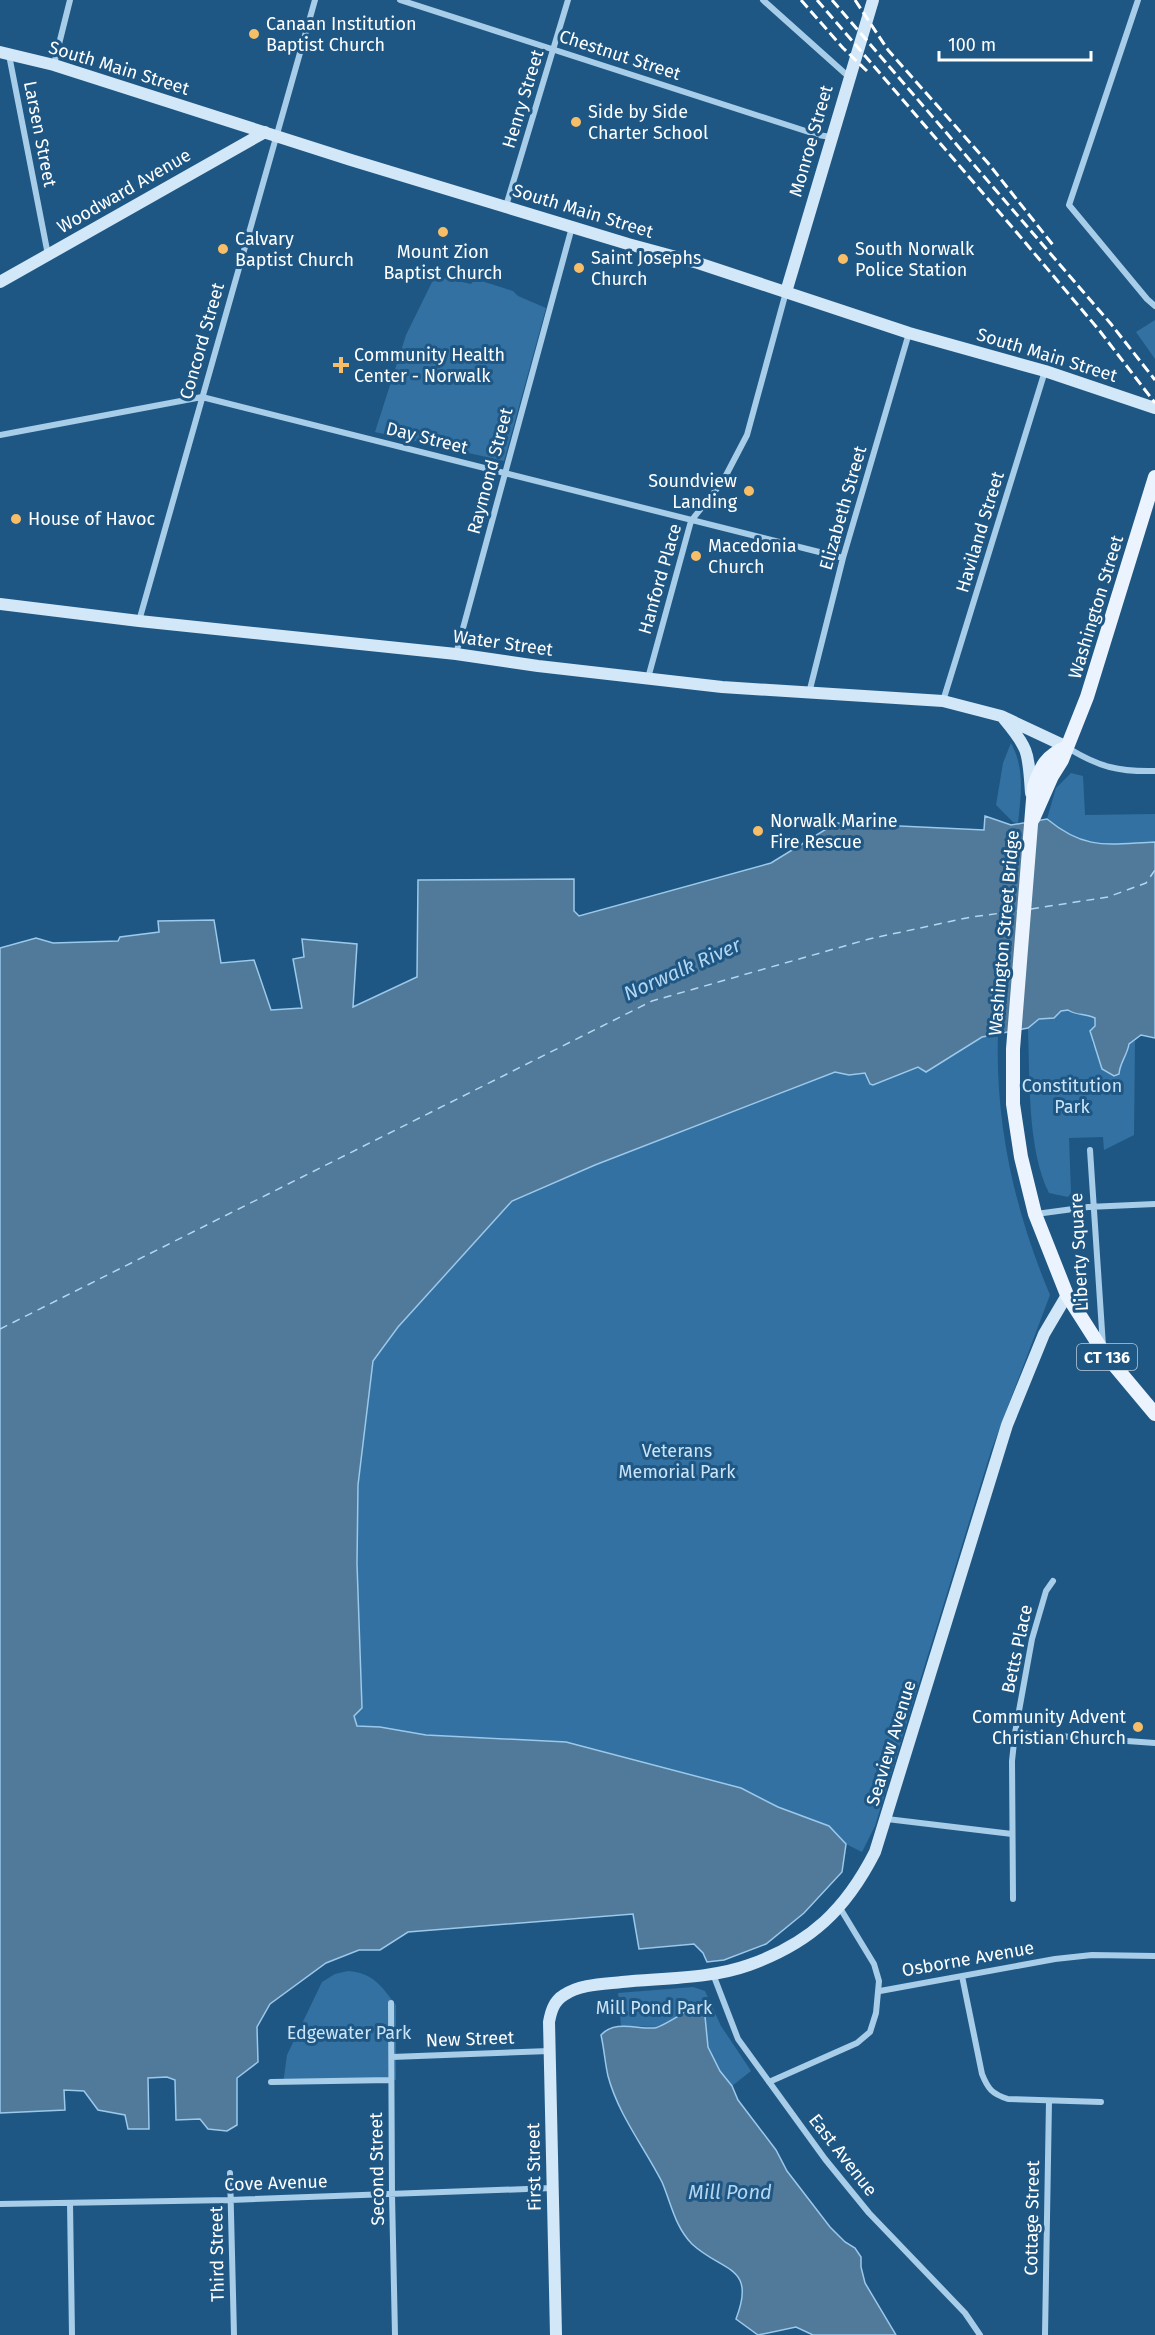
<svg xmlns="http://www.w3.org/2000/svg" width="1155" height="2335" font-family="'Fira Sans',sans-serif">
<rect width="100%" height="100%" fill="#1f5784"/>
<path fill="#3371a2" d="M435,276L471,284L475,279L513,291L518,296L546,308L504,461L375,432L406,335Z
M1155,320V359L1136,332Z
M1011,743C1025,769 1021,795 1018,823L1013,822L996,805L1003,763Z
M1071,773L1083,776L1085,815L1155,814V842C1108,844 1086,851 1047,819L1056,788Z
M1068,1010C1077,1016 1086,1013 1095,1018L1092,1042L1098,1054L1102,1069L1119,1074C1120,1062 1127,1056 1129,1044L1135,1040L1134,1135L1104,1150L1103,1137L1069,1138L1071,1193L1068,1197L1049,1193C1027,1149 1030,1077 1028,1028L1040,1019L1054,1018L1061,1011Z
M998,1034C995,1125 1015,1212 1050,1295L991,1451L875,1826L862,1852L846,1844L829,1826L778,1807L741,1788L502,1738L426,1735L380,1727L357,1726L354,1716L362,1708L357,1564L358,1485L373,1361L398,1327L512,1201L595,1165L836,1072L849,1075L865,1073L870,1084L873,1085L918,1067L926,1071L982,1037Z
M348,1971C374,1973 381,1986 396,2005V2080L283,2084L287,2055L322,1982L335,1974Z
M693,1987L705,1991L721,2026L751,2071L732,2086L720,2071L708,2047L704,2006L699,2003L661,2027L621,2026L618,1993Z"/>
<path fill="#517999" stroke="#9bc9eb" stroke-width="1.5" d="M985,816L1011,825L1047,819C1086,851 1108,844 1155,842V1038L1141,1035L1129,1044C1127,1056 1120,1062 1119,1074L1114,1076L1102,1069L1090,1031L1095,1026V1018C1085,1013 1077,1016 1068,1010L1061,1011L1054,1018L1039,1019L1028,1028L982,1037L926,1072L918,1067L873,1085L870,1084L865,1073L849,1075L835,1072L595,1165L512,1201L398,1327L373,1361L358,1485L357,1564L362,1708L354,1716L357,1726L380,1727L426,1735L566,1742L741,1788L778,1807L829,1826L846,1844L842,1872L804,1913L766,1944L724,1960L707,1962L703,1953L694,1944L639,1949L633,1914L408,1932L380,1950H359L326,1963L270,2004L257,2027L258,2062L237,2078V2125L227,2131L208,2129L200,2119L176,2120L175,2080L167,2077L148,2078L149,2129H128L125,2115L98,2110L84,2091L64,2090L65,2110L0,2113V948L36,938L53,943L118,941L120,937L159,932L158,921L214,920L221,963L254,960L271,1010L302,1008L293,959L304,957L302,939L357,944L353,1007L417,977L418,880L574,879V911L579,916L771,863L836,823L984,830Z
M699,2003L704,2006L708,2047L720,2071L732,2086L738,2100L776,2150L787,2171L830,2227L845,2242L855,2248L861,2257V2267L865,2283L896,2335H813L796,2327L758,2335L736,2319C757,2265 722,2272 692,2244C675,2227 671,2203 662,2182C644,2147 618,2114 608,2076C605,2063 604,2048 601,2035C615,2020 636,2029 654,2028C663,2027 689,2009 699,2003Z"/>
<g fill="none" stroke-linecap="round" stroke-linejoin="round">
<path stroke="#b3d6f1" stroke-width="1.5" stroke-dasharray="8 6" stroke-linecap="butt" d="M1031,909L1108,897L1146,883L1155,870
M0,1329L652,1001L869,939L971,917L1017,911"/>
<path stroke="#a7cde9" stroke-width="6" d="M400,0L818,135L831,137
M763,0L849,77
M1138,0L1069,205L1147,299L1155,306
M9,55L48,255
M54,64L70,0
M506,206L568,0
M0,435L202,397L843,558
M139,621L315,0
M456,654L572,227
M648,678L691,521L723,481L747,435L786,292
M809,693L843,558L909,333
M943,701L1045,371
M1068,748C1099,767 1119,772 1155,771
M1090,1150L1103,1346
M1036,1214L1088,1207L1155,1204
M1015,1733L1155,1743
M887,1819L1012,1834
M1013,1899L1012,1761L1015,1733L1032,1639L1046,1591L1053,1581
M713,1974L738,2039L825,2159L869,2213L965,2313L980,2335
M962,1976L982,2074C988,2089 992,2094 1008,2099L1101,2102
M880,1991L1055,1959L1092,1955L1155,1956
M391,2003L392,2195L395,2335
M392,2057L549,2051
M271,2082L391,2080
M769,2082L857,2043L870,2032L876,2013L879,1981L874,1964L840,1908
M230,2173L234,2335
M70,2203L72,2335
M0,2204L230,2200L552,2188
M1045,2335L1049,2101"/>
<path stroke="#d2e7f7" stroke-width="12" d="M0,52L54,65L351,160L628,244L698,263L909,333L1045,371L1155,408
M0,282L265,132
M786,292L873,0
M0,604L139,621L456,654L538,666L722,687L943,701L1001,716L1067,747
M1004,719C1030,750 1028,753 1031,793
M556,2335L549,2022C551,2011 554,2001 564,1995C580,1984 604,1984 622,1982C663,1978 710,1979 749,1965C811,1943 846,1909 875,1852L1007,1425L1044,1334L1067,1295"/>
<path stroke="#ebf4fe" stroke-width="14" d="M1067,747C1046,756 1041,766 1034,787L1013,1049V1104L1021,1157L1035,1214L1067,1295L1104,1353L1155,1414
M1033,819L1052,776L1062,760L1087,697L1155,477"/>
<path stroke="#fff" stroke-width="3" stroke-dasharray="10 4.5" stroke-linecap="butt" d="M801,0L843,48L868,72
M817,0L1018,234L1099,330L1155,403
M832,0L1111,324L1155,380
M855,0L888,50L988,163L1053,245"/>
</g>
<g fill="#f7bd67" stroke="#1f5784" stroke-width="2">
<circle cx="254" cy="34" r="6"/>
<circle cx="576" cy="122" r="6"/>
<circle cx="443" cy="232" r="6"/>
<circle cx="223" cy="249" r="6"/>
<circle cx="843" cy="259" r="6"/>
<circle cx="579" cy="268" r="6"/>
<path d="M338 356h6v6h6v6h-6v6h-6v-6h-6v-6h6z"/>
<circle cx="749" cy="491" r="6"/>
<circle cx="16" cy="519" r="6"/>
<circle cx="696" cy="556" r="6"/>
<circle cx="758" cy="831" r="6"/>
<circle cx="1138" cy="1727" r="6"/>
</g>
<g text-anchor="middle" stroke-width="6" stroke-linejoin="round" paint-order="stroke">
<rect fill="#1f5784" stroke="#bccdda" stroke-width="1.5" x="1077" y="1344" width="60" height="26" rx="4.5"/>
<g font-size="16" font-weight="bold" fill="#fff">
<text x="1107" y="1363">CT 136</text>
</g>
<g font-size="18" fill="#fff" stroke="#1f5784" text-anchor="start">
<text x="266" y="30">Canaan Institution<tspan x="266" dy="21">Baptist Church</tspan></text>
<text x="588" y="118">Side by Side<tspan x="588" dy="21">Charter School</tspan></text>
<text x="235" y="245">Calvary<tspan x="235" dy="21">Baptist Church</tspan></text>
<text x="855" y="255">South Norwalk<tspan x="855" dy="21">Police Station</tspan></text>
<text x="443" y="258" text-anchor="middle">Mount Zion<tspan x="443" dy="21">Baptist Church</tspan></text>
<text x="591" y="264">Saint Josephs<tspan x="591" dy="21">Church</tspan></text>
<text x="354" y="361">Community Health<tspan x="354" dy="21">Center - Norwalk</tspan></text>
<text x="737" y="487" text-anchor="end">Soundview<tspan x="737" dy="21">Landing</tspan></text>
<text x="28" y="525">House of Havoc</text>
<text x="708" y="552">Macedonia<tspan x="708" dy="21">Church</tspan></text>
<text x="770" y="827">Norwalk Marine<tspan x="770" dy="21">Fire Rescue</tspan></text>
<text x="1126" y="1723" text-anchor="end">Community Advent<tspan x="1126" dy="21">Christian Church</tspan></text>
</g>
<g font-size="18" fill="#fff" stroke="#1f5784">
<text transform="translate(620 55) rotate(18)" y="6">Chestnut Street</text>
<text transform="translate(119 68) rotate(17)" y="6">South Main Street</text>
<text transform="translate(523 99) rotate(-73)" y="6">Henry Street</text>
<text transform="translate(40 134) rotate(79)" y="6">Larsen Street</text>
<text transform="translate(811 141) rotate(-74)" y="6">Monroe Street</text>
<text transform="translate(124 191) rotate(-30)" y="6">Woodward Avenue</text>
<text transform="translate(583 211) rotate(17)" y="6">South Main Street</text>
<text transform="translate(202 341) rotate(-74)" y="6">Concord Street</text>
<text transform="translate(1047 355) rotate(17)" y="6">South Main Street</text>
<text transform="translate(427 438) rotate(14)" y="6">Day Street</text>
<text transform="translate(490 471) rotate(-75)" y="6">Raymond Street</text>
<text transform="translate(843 508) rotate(-74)" y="6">Elizabeth Street</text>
<text transform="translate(980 532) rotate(-73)" y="6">Haviland Street</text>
<text transform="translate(660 579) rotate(-74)" y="6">Hanford Place</text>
<text transform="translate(1096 607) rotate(-73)" y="6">Washington Street</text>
<text transform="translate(503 643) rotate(8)" y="6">Water Street</text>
<text transform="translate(1004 933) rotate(-85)" y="6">Washington Street Bridge</text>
<text transform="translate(1079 1252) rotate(-93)" y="6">Liberty Square</text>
<text transform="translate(1017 1649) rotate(-78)" y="6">Betts Place</text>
<text transform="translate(891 1743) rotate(-73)" y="6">Seaview Avenue</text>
<text transform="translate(968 1959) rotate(-10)" y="6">Osborne Avenue</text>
<text transform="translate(470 2039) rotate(-2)" y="6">New Street</text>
<text transform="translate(843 2155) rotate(52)" y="6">East Avenue</text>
<text transform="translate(534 2167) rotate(-91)" y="6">First Street</text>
<text transform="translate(377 2169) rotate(-91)" y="6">Second Street</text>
<text transform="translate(276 2183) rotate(-2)" y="6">Cove Avenue</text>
<text transform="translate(1032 2218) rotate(-89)" y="6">Cottage Street</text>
<text transform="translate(217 2254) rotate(-91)" y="6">Third Street</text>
</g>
<g font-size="18" fill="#cbe4f7" stroke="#1f5784">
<text x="1072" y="1092">Constitution<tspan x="1072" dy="21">Park</tspan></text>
<text x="677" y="1457">Veterans<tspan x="677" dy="21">Memorial Park</tspan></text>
<text x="654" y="2014">Mill Pond Park</text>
<text x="349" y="2039">Edgewater Park</text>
</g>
<g font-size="20" font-style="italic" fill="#b3d6f1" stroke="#1f5784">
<text transform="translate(682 969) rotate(-24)" y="7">Norwalk River</text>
<text x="730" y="2199">Mill Pond</text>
</g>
</g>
<path d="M939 51v9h152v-9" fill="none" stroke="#ffffff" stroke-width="3"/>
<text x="948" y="51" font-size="18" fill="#ffffff" stroke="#1f5784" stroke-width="4.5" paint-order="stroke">100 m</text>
</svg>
